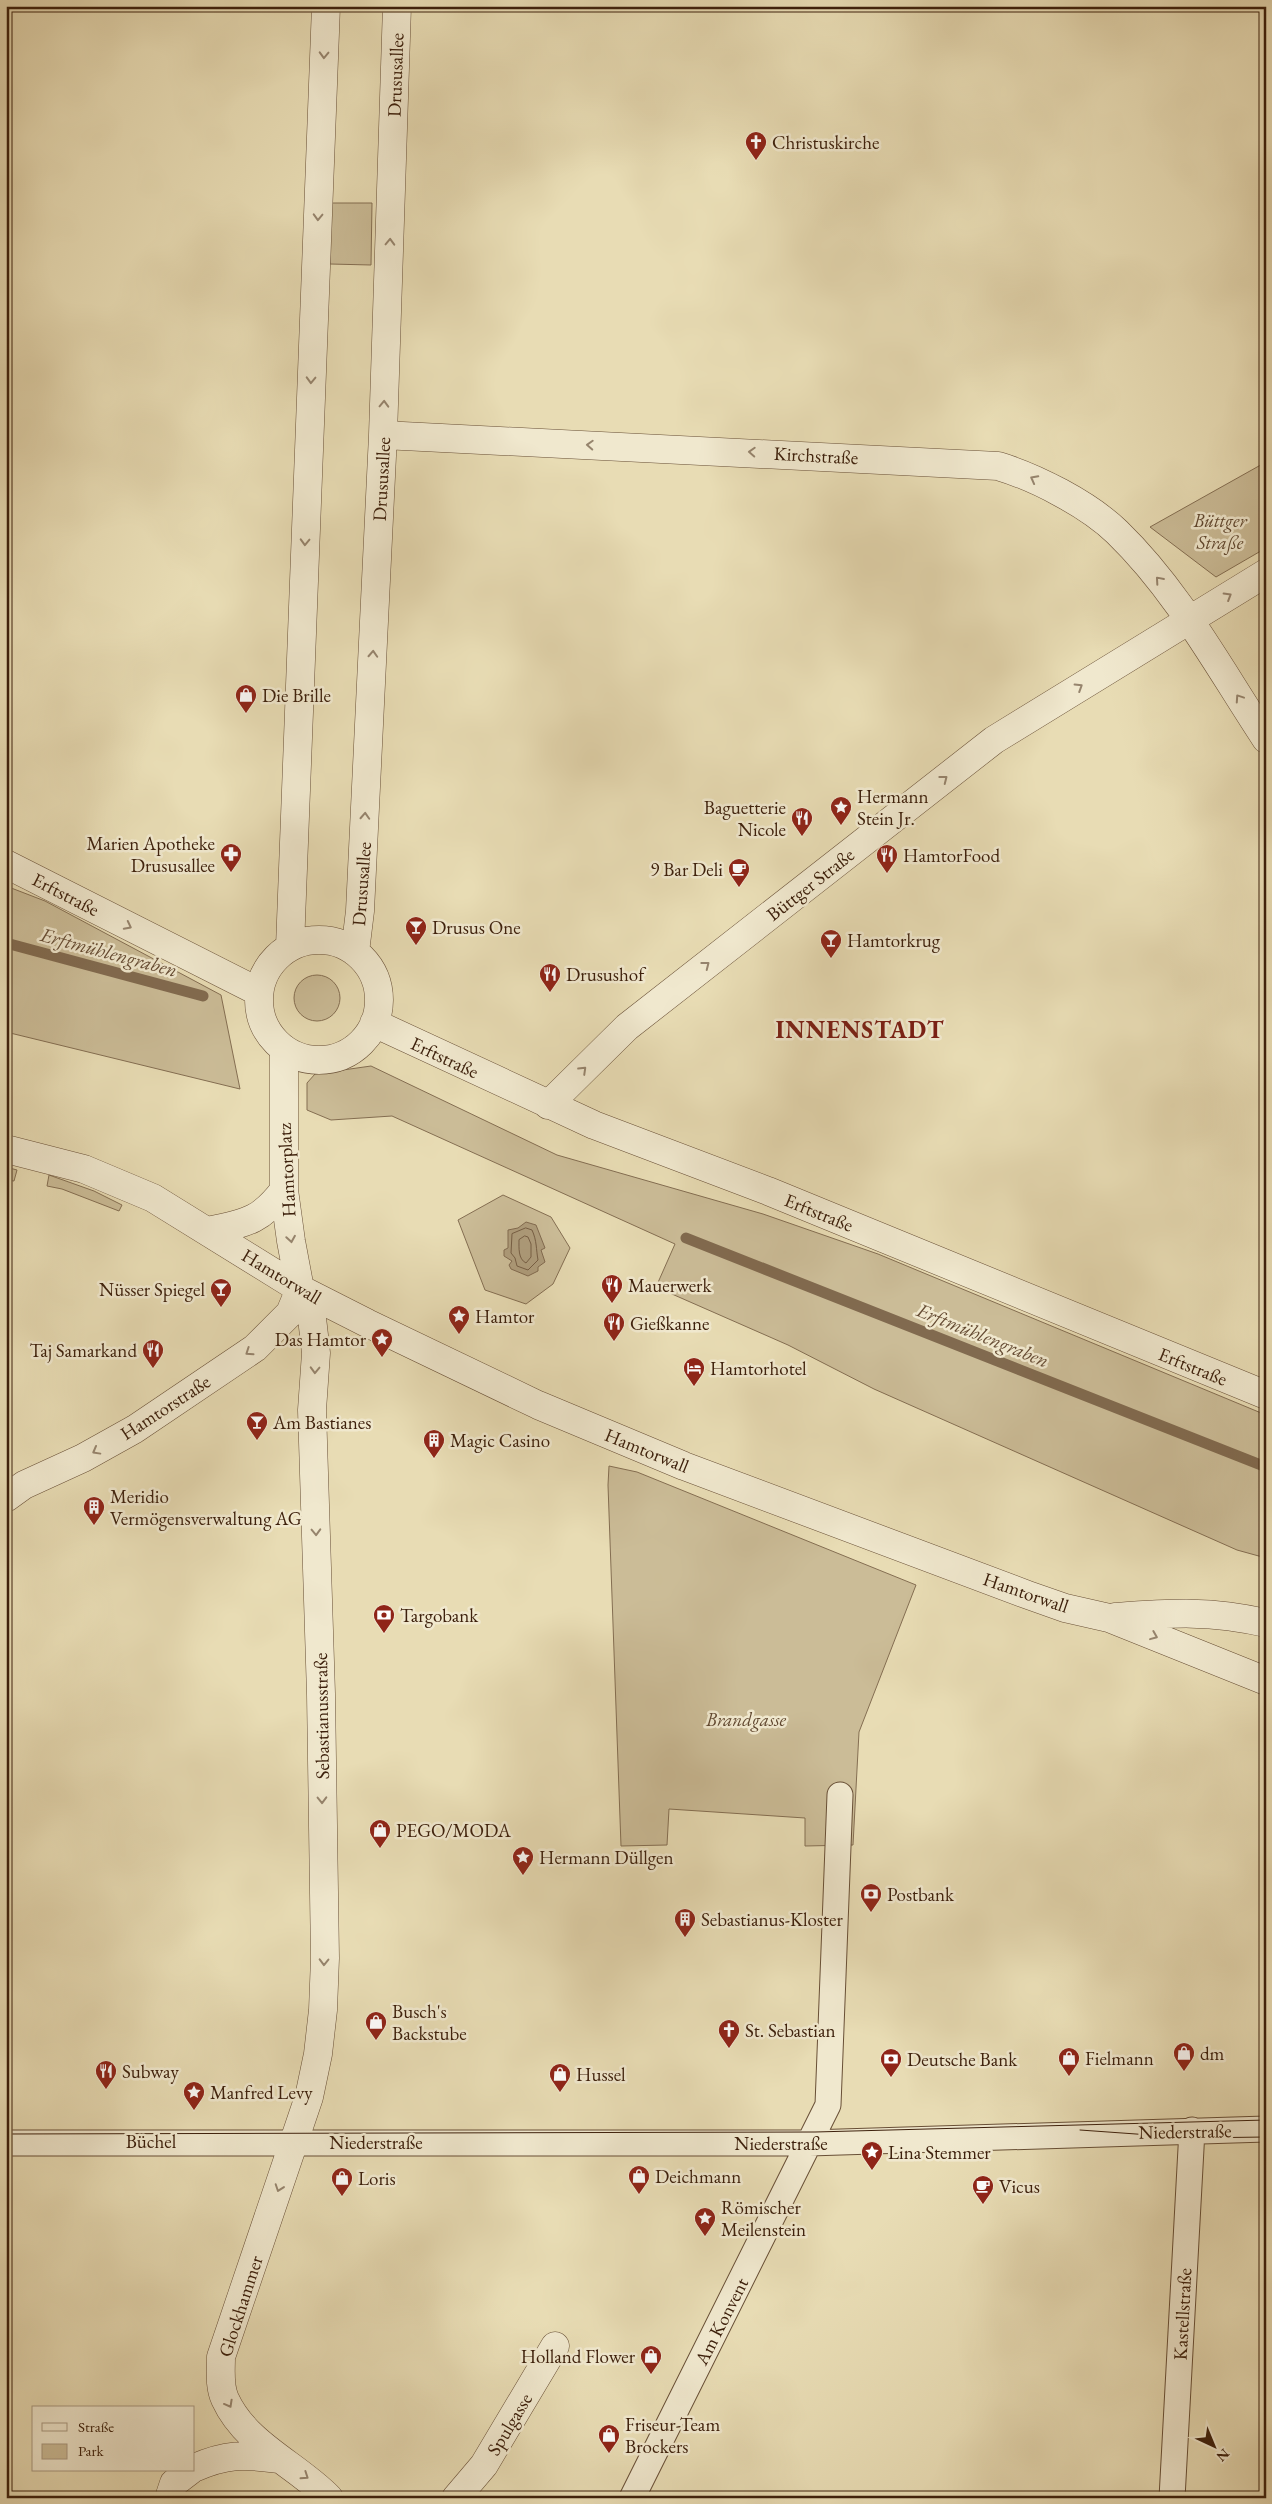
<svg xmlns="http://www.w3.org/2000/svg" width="1272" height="2504" font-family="'EB Garamond',serif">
<rect width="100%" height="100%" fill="#e8dcb4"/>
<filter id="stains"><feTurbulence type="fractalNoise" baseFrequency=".004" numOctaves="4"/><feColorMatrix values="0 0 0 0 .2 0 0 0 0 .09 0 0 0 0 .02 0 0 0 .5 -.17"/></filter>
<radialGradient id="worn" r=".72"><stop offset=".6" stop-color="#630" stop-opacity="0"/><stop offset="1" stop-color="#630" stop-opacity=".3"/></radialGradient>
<path fill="#cbbc97" stroke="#846e52" d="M331,203H372L371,265L330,264Z
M1266,462V548L1216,577L1150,527Z
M6,886L45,901L221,995L240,1089L6,1032Z
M294 998a23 23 0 1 1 46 0a23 23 0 1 1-46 0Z
M371,1066L557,1155L763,1214L878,1254L1266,1415V1558L1237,1550L874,1389L788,1345L656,1287L675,1244L392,1116L331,1120L307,1110V1083L315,1074Z
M6,1167L17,1170L14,1181L6,1180Z
M49,1175L94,1191L122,1205L119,1211L62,1189L47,1186Z
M503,1195L551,1217L570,1248L553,1284L526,1304L485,1290L458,1220Z
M609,1466L637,1472L916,1585L859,1732L853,1845L805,1846V1818L669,1809L667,1845L621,1846L608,1485Z"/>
<path fill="#ae9c7b" stroke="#816a4f" d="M526,1222L536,1225L545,1248L541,1250L545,1262L538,1267V1271L528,1276L511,1269L509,1265L512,1261L504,1256V1250L508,1248V1230L518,1228Z"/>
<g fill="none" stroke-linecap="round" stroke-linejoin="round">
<path stroke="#765e44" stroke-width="1" d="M526,1228L532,1230C537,1241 536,1249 538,1260L528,1270L517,1266L515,1258L511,1253L512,1234Z
M525,1236L528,1237L531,1244V1257L526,1263C518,1259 519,1248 519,1240Z"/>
<path stroke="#816a4f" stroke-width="11" d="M6,943L203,996
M686,1238L1266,1467"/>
<g stroke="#684f36" stroke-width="27">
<path id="pedestrian" d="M6,2143H809L1266,2129
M632,2498L828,2105L840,1795
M1172,2498L1192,2130"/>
</g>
<g stroke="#684f36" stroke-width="29">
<path id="minor" d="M383,435L998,466C1035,477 1088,504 1117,532C1178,591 1219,668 1266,739
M6,864L259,992
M259 1000a60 60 0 1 1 120 0a60 60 0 1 1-120 0Z
M290,947L326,6
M355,952L360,911L383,435L397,6
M374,1023L594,1125L768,1191L1266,1395
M284,1049V1190L291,1241L300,1289L312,1318L316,1353L312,1410L321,1694L325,1958L323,2010L318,2054L309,2097L221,2357C221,2371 219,2386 225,2399C246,2445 296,2464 329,2498
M548,1105L627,1027L994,740L1266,573
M6,1149L84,1169L153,1198L300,1289L367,1323L538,1405L684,1466L1028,1595L1065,1608L1109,1618L1266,1681
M208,1231C245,1223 260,1222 284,1190
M6,1498L24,1485L83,1458L135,1429L255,1348L290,1313L300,1289
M1115,1617C1171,1613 1210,1610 1266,1623
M194,2468C226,2454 244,2454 278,2459
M169,2498L174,2483L191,2470
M456,2498L484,2465L555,2346"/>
</g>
<use href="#pedestrian" stroke="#f0e8ce" stroke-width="25"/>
<use href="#minor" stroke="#f0e8ce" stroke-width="28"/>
<path stroke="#3d200c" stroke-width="1" d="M1080,2130L1192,2138L1266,2137
M6,2134L815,2132L1266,2120"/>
</g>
<defs><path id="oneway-chevron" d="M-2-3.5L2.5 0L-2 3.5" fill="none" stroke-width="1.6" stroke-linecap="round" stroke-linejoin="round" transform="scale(1.25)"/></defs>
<g stroke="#96846d">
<use href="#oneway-chevron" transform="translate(324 55) rotate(92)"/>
<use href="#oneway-chevron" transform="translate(318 217) rotate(92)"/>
<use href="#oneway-chevron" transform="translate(390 242) rotate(-88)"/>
<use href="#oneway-chevron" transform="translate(311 380) rotate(92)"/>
<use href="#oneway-chevron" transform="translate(384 404) rotate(-88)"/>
<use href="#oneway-chevron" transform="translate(590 445) rotate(-177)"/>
<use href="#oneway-chevron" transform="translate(752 452) rotate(-177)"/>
<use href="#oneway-chevron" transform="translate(1034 479) rotate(-152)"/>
<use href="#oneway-chevron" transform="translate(305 542) rotate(92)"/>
<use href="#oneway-chevron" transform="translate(1159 580) rotate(-131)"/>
<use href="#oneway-chevron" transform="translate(1228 596) rotate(-31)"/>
<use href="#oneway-chevron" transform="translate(373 654) rotate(-87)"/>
<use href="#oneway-chevron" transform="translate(1079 687) rotate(-32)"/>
<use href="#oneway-chevron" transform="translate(1239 698) rotate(-124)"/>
<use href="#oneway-chevron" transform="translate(944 779) rotate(-38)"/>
<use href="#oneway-chevron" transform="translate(365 816) rotate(-87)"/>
<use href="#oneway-chevron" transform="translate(128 926) rotate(27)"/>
<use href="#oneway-chevron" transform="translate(706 965) rotate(-38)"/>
<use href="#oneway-chevron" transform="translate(583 1070) rotate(-44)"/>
<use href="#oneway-chevron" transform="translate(291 1239) rotate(81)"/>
<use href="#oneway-chevron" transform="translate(249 1352) rotate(146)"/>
<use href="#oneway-chevron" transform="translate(315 1370) rotate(92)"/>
<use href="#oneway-chevron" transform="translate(96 1451) rotate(151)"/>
<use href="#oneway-chevron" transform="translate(316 1532) rotate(88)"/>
<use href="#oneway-chevron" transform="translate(1154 1636) rotate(22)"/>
<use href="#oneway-chevron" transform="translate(322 1800) rotate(89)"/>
<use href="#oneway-chevron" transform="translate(324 1962) rotate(91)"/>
<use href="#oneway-chevron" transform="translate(279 2188) rotate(109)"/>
<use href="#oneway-chevron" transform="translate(229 2404) rotate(61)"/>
<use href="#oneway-chevron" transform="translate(305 2476) rotate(34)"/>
</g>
<defs>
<g id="church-pin" transform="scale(1.125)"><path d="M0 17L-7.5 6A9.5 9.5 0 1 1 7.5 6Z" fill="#8f2418" stroke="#f0e8ce"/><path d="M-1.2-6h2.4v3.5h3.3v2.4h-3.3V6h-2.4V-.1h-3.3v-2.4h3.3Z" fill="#fff"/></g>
<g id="shop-pin" transform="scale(1.125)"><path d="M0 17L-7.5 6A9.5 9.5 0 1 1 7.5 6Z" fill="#8f2418" stroke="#f0e8ce"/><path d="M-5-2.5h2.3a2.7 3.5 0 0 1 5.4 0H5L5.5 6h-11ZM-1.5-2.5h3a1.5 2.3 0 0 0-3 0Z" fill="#fff"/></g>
<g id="sight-pin" transform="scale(1.125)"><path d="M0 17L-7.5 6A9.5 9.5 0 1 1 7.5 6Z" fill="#8f2418" stroke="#f0e8ce"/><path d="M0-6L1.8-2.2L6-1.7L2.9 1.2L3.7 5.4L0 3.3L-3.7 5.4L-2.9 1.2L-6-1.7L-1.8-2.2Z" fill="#fff"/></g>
<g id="restaurant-pin" transform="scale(1.125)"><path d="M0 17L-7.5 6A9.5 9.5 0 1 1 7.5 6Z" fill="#8f2418" stroke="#f0e8ce"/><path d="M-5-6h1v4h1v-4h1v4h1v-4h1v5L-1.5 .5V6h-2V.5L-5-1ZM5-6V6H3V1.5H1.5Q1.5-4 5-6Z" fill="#fff"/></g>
<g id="pharmacy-pin" transform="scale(1.125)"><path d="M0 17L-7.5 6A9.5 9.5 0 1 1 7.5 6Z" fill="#8f2418" stroke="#f0e8ce"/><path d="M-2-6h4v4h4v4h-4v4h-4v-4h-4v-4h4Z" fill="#fff"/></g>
<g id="cafe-pin" transform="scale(1.125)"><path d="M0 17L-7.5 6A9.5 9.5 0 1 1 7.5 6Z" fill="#8f2418" stroke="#f0e8ce"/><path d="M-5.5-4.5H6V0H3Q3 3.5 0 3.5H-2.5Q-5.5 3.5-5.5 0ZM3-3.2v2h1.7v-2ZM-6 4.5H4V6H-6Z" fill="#fff"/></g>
<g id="bar-pin" transform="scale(1.125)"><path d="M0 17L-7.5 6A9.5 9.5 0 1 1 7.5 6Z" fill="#8f2418" stroke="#f0e8ce"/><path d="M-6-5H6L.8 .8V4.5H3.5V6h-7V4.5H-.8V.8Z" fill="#fff"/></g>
<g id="hotel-pin" transform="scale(1.125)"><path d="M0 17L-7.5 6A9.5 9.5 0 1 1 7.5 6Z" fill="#8f2418" stroke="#f0e8ce"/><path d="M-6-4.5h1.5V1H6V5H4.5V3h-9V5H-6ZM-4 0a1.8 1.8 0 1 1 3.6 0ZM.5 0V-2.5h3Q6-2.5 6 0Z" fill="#fff"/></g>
<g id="building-pin" transform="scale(1.125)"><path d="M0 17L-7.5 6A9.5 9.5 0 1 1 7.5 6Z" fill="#8f2418" stroke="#f0e8ce"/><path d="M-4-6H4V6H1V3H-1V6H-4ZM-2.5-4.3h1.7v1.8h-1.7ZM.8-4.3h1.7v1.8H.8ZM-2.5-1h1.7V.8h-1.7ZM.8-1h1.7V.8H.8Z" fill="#fff"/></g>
<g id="bank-pin" transform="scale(1.125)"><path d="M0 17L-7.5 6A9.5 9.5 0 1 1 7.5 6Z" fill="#8f2418" stroke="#f0e8ce"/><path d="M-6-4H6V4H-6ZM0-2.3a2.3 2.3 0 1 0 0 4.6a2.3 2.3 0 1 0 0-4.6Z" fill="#fff"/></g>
</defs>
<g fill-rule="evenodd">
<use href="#church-pin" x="756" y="142"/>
<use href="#shop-pin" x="246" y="695"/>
<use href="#sight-pin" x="841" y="807"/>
<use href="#restaurant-pin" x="802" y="818"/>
<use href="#pharmacy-pin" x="231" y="854"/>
<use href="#restaurant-pin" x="887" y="855"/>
<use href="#cafe-pin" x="739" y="869"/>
<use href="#bar-pin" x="416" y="927"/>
<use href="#bar-pin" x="831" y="940"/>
<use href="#restaurant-pin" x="550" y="974"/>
<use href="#restaurant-pin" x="612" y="1285"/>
<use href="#bar-pin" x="221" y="1289"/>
<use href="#sight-pin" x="459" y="1316"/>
<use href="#restaurant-pin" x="614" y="1323"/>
<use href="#sight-pin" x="382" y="1339"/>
<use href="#restaurant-pin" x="153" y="1350"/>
<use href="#hotel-pin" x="694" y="1368"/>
<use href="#bar-pin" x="257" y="1422"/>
<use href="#building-pin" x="434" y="1440"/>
<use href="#building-pin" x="94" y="1507"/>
<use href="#bank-pin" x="384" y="1615"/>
<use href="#shop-pin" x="380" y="1830"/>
<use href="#sight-pin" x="523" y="1857"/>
<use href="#bank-pin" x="871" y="1894"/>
<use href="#building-pin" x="685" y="1919"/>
<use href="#shop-pin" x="376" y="2022"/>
<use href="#church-pin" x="729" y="2030"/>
<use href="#shop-pin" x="1184" y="2053"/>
<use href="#shop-pin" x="1069" y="2058"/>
<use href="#bank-pin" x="891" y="2059"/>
<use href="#restaurant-pin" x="106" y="2071"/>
<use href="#shop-pin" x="560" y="2074"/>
<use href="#sight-pin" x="194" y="2092"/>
<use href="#sight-pin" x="872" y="2152"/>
<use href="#shop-pin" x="639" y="2176"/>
<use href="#shop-pin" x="342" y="2178"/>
<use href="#cafe-pin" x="983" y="2186"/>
<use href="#sight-pin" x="705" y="2218"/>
<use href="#shop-pin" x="651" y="2356"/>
<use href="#shop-pin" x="609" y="2435"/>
</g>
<g text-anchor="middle" stroke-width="5" stroke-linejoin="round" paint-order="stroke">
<g font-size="19" fill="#3d200c" stroke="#f0e8ce">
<text transform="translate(395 75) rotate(-88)" y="7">Drususallee</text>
<text transform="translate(816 455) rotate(3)" y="7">Kirchstraße</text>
<text transform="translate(381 479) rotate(-87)" y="7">Drususallee</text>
<text transform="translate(361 884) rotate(-86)" y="7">Drususallee</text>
<text transform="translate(810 884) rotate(-38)" y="7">Büttger Straße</text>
<text transform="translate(66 894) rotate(27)" y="7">Erftstraße</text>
<text transform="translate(445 1057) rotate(25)" y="7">Erftstraße</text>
<text transform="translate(286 1170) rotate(-93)" y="7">Hamtorplatz</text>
<text transform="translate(819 1212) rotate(22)" y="7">Erftstraße</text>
<text transform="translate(282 1276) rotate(31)" y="7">Hamtorwall</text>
<text transform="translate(1193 1366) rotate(22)" y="7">Erftstraße</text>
<text transform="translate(165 1407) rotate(-33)" y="7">Hamtorstraße</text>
<text transform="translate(647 1450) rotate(22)" y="7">Hamtorwall</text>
<text transform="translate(1026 1592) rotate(19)" y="7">Hamtorwall</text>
<text transform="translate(321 1716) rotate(-91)" y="7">Sebastianusstraße</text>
<text transform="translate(1185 2131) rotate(-1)" y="7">Niederstraße</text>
<text x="151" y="2148">Büchel</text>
<text x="376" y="2149">Niederstraße</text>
<text x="781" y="2150">Niederstraße</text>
<text transform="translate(240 2306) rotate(-72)" y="7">Glockhammer</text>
<text transform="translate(1182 2314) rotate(-87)" y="7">Kastellstraße</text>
<text transform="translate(721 2321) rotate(-63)" y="7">Am Konvent</text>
<text transform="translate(509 2424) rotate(-59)" y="7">Spulgasse</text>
</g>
<g font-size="19" fill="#3d200c" stroke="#f0e8ce" text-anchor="start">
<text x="772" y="149">Christuskirche</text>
<text x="262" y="702">Die Brille</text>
<text x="857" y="803">Hermann<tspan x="857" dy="22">Stein Jr.</tspan></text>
<text x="786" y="814" text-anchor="end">Baguetterie<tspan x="786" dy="22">Nicole</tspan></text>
<text x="215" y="850" text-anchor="end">Marien Apotheke<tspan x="215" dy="22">Drususallee</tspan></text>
<text x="903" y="862">HamtorFood</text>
<text x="723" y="876" text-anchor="end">9 Bar Deli</text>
<text x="432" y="934">Drusus One</text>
<text x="847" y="947">Hamtorkrug</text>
<text x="566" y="981">Drusushof</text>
<text x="628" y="1292">Mauerwerk</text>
<text x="205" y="1296" text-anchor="end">Nüsser Spiegel</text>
<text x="475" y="1323">Hamtor</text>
<text x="630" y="1330">Gießkanne</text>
<text x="366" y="1346" text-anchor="end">Das Hamtor</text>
<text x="137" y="1357" text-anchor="end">Taj Samarkand</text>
<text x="710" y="1375">Hamtorhotel</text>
<text x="273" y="1429">Am Bastianes</text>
<text x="450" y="1447">Magic Casino</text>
<text x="110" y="1503">Meridio<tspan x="110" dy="22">Vermögensverwaltung AG</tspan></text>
<text x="400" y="1622">Targobank</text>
<text x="396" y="1837">PEGO/MODA</text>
<text x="539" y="1864">Hermann Düllgen</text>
<text x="887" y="1901">Postbank</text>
<text x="701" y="1926">Sebastianus-Kloster</text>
<text x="392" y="2018">Busch's<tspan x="392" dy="22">Backstube</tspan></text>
<text x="745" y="2037">St. Sebastian</text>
<text x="1200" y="2060">dm</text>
<text x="1085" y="2065">Fielmann</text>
<text x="907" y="2066">Deutsche Bank</text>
<text x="122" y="2078">Subway</text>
<text x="576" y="2081">Hussel</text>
<text x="210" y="2099">Manfred Levy</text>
<text x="888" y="2159">Lina Stemmer</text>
<text x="655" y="2183">Deichmann</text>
<text x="358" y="2185">Loris</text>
<text x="999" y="2193">Vicus</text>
<text x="721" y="2214">Römischer<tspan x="721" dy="22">Meilenstein</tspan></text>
<text x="635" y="2363" text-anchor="end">Holland Flower</text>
<text x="625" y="2431">Friseur-Team<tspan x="625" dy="22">Brockers</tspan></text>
</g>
<g font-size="19" font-style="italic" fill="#60472f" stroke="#f0e8ce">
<text x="1220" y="527">Büttger<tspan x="1220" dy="22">Straße</tspan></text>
<text x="746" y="1726">Brandgasse</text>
</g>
<g font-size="20" font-style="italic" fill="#654b33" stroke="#f0e8ce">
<text transform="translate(109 952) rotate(15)" y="7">Erftmühlengraben</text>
<text transform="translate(983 1335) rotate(22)" y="7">Erftmühlengraben</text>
</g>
<g font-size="24" font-weight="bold" letter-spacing="1" fill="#7a1f14" stroke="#f0e8ce">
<text x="860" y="1038">INNENSTADT</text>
</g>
</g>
<rect width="1272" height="2504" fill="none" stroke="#e8dcb4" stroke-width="25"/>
<rect x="8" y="8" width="1257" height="2489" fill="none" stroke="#3d200c" stroke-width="2.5"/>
<rect x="12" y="12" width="1247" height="2479" fill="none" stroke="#3d200c"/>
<rect x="32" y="2406" width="162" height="65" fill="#f0e8ce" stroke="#a89880"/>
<rect x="42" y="2423" width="25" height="8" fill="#f0e8ce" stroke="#a89880"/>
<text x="78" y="2432" font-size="15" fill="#3d200c">Straße</text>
<rect x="42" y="2444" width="25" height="15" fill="#cbbc97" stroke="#a89880"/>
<text x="78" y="2456" font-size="15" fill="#3d200c">Park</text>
<g transform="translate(1214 2446) rotate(136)" stroke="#f0e8ce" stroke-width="4" paint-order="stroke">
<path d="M0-4L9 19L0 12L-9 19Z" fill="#3d200c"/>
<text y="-8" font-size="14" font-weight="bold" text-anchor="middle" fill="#3d200c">N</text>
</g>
<rect width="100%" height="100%" filter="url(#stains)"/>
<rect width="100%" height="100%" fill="url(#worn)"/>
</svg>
